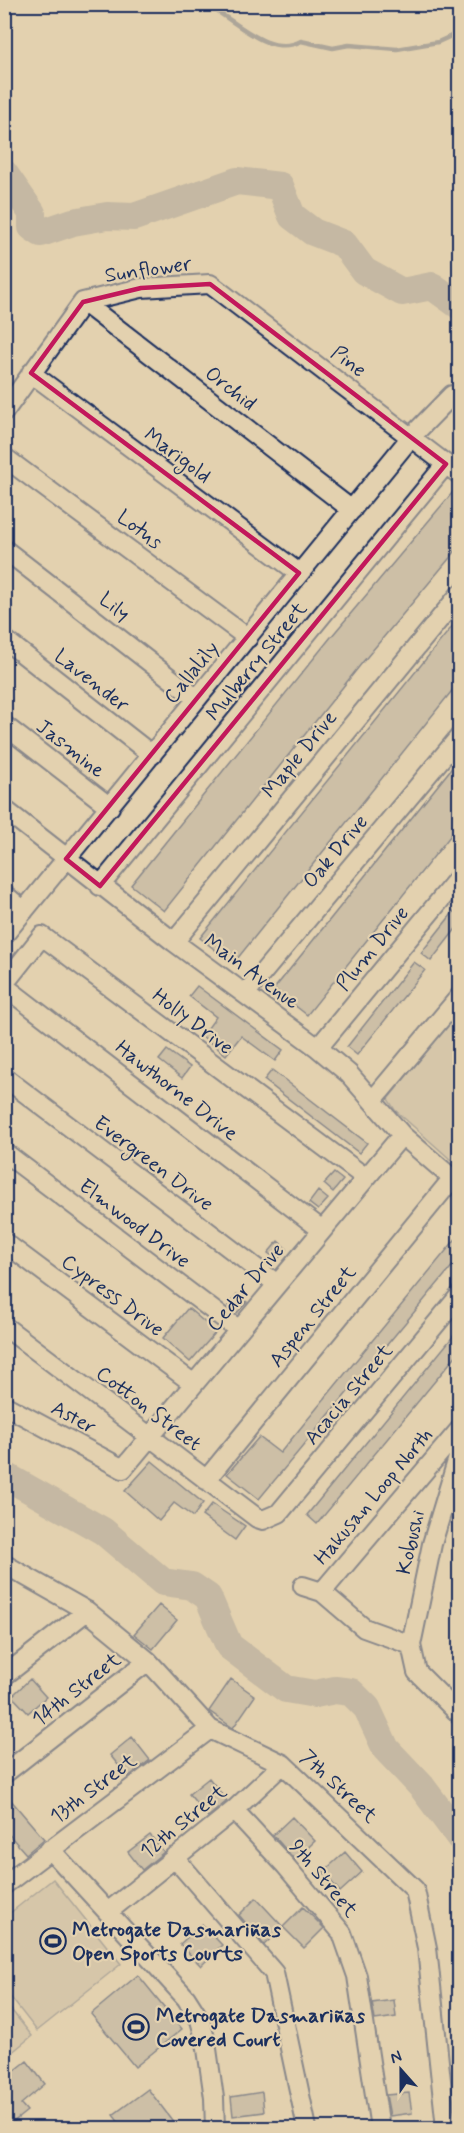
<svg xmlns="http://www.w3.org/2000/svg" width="464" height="2133" font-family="Mynerve,sans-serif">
<rect width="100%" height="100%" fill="#e3d1af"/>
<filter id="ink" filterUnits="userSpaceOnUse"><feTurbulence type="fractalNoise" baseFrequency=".0167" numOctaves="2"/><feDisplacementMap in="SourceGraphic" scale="12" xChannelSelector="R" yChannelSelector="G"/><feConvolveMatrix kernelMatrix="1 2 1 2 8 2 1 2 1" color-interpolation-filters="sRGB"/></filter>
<g filter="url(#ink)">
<path fill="#c6b9a3" stroke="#707480" stroke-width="1.5" d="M459,1011V1167L395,1110L388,1099Z
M53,1879L121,1964L37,2031L5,1990V1917Z
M5,2002L32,2036L5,2058H4Z"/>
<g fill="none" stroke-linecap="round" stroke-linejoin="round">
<path stroke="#6a6f7e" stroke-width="4.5" d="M204,4C233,17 268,59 301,41L333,48L349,45L397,49L438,42L460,32"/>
<path stroke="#9f9994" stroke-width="28" d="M4,173L32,213V227L41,233L73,222L107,216L134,217L237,181L280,186L292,216L313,232L344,244L364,271L402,292L432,286L460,306
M4,1475L103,1531L163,1582L192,1586L208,1597L229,1646L286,1689L315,1694L335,1690L351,1692L367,1708L386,1749L422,1787L460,1838"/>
</g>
<path fill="#b1a99b" stroke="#1b2f5e" stroke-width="1.5" d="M458,486L459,547L362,663L164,911L131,885L331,637Z
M459,618V682L233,964L200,938Z
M459,759V825L307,1015L274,989Z
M459,905V925L431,961L421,953Z
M414,962L425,970L357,1055L347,1047Z
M197,986L283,1050L275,1061L241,1036L226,1055L202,1036L216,1017L189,996Z
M167,1050L190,1067L182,1078L159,1060Z
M272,1070L367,1143L359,1153L264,1080Z
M334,1173L343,1180L333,1192L324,1184Z
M318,1191L328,1199L318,1210L309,1203Z
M459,1235V1258L259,1499L227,1474L259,1437L280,1453Z
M278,1241L287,1249L277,1260L268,1253Z
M237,1294L247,1302L237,1313L228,1306Z
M188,1308L216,1332L190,1362L163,1338Z
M459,1329V1352L317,1524L307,1515Z
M152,1461L203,1503L193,1517L174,1503L159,1521L125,1491Z
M212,1504L245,1526L235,1540L202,1516Z
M159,1605L177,1620L153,1649L134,1634Z
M30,1679L46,1697L28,1713L12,1696Z
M231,1679L255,1696L233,1728L209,1711Z
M132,1737L150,1760L128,1777L110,1755Z
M209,1778L227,1801L208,1817L189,1794Z
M4,1792L44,1839L26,1854L4,1829Z
M292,1817L315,1841L295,1860L273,1835Z
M150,1835L164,1852L142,1870L128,1852Z
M345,1852L362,1872L340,1892L323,1872Z
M256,1898L283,1927L264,1945L239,1915Z
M303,1907L324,1928L304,1948L283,1927Z
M202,1924L222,1945L201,1966L180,1944Z
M138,1975L182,2029L135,2067L91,2014Z
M394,2000L396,2017L375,2020L372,2003Z
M27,2061L45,2084L21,2104L27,2111L12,2123L4,2114V2079Z
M148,2089L162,2107L178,2128H123L113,2115Z
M262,2092L264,2112L233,2116L231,2097Z
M409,2093L412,2113L390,2116L386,2095Z"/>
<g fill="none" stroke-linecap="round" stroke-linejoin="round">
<g stroke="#1b2f5e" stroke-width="22">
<path id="street" d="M83,302L352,510
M31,373L299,573
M4,412L83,302L141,288L210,284L460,475
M4,457L248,638
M4,549L197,699
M4,639L152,755
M4,725L110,807
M4,809L174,942L318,1048L349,1074L402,1135L460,1185
M100,886L446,464
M4,894L24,911
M4,935L411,437L452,395L460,396
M174,942L460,594
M4,984L42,936L366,1178
M4,986L322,1230
M245,994L460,736
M318,1048L460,876
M4,1077L277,1284
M373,1100L460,996
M4,1152L239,1330
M4,1242L194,1384
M4,1326L257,1518L263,1520L279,1513L460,1295
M4,1405L123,1469L402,1135
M460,1451L432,1544L411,1645L417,1672L460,1715
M206,1480L452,1179
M4,1564L87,1611L148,1661L210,1729L283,1764L415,1890L427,1948L446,2128
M303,1586L322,1592L364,1628L411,1645
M322,1592L460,1429
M4,1676L87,1611
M4,1774L148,1661
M234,1810L285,1865L342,1933L357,1976L380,2128
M50,1849L186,1998L200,2020L206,2042L214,2098L215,2128
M174,1857L274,1973L307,2128
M4,1885L210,1729
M109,1911L234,1810L283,1764"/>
</g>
<use href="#street" stroke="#e3d1af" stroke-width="18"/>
</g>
</g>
<path d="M0 0H464V2133H0ZM210,284L446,464L100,886L66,859L299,573L31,373L83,302L141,288Z" fill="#e3d1af" fill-opacity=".55" fill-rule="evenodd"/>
<path fill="none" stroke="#c2185b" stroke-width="4.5" stroke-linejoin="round" d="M210,284L446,464L100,886L66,859L299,573L31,373L83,302L141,288Z"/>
<defs>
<g id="stadium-ring" transform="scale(1.35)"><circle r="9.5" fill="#e3d1af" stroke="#1b2f5e" stroke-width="1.5"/><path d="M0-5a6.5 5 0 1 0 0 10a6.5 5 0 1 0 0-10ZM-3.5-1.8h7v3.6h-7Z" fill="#1b2f5e"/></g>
</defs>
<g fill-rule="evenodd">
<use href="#stadium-ring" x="53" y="1941"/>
<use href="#stadium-ring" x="136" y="2027"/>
</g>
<g text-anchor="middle" stroke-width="4.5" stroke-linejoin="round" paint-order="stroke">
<g font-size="21" fill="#1b2f5e" stroke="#e3d1af">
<text transform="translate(148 269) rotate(-8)" y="7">Sunflower</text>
<text transform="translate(349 361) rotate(37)" y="7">Pine</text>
<text transform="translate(231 388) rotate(38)" y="7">Orchid</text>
<text transform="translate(178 455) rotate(37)" y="7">Marigold</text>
<text transform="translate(140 529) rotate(37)" y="7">Lotus</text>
<text transform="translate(115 606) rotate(38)" y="7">Lily</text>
<text transform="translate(256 661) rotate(-51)" y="7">Mulberry Street</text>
<text transform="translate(191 672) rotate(-51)" y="7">Callalily</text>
<text transform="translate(92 680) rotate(38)" y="7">Lavender</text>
<text transform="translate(71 748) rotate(38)" y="7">Jasmine</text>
<text transform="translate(299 754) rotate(-51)" y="7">Maple Drive</text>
<text transform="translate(335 851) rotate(-50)" y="7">Oak Drive</text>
<text transform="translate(372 948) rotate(-51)" y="7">Plum Drive</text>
<text transform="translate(252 971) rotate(36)" y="7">Main Avenue</text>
<text transform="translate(193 1021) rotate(37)" y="7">Holly Drive</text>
<text transform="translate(177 1090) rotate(38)" y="7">Hawthorne Drive</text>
<text transform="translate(154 1163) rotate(37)" y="7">Evergreen Drive</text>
<text transform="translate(135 1223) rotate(37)" y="7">Elmwood Drive</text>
<text transform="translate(245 1287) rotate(-50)" y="7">Cedar Drive</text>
<text transform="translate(113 1295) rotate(37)" y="7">Cypress Drive</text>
<text transform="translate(312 1316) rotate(-51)" y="7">Aspen Street</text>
<text transform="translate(348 1394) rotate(-50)" y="7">Acacia Street</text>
<text transform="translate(149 1408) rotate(37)" y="7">Cotton Street</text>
<text transform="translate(74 1417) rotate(28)" y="7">Aster</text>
<text transform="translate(373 1496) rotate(-50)" y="7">Hakusan Loop North</text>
<text transform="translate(410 1542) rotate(-77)" y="7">Kobushi</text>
<text transform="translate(76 1689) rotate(-38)" y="7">14th Street</text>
<text transform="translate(339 1786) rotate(43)" y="7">7th Street</text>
<text transform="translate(93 1788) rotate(-37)" y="7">13th Street</text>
<text transform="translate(183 1821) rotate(-39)" y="7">12th Street</text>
<text transform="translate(324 1878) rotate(50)" y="7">9th Street</text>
</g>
<g font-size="21" font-weight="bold" fill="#1b2f5e" stroke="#e3d1af" text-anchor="start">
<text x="72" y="1936">Metrogate Dasmariñas<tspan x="72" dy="24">Open Sports Courts</tspan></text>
<text x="156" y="2022">Metrogate Dasmariñas<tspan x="156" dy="24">Covered Court</tspan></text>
</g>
</g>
<rect width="464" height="2133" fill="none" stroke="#e3d1af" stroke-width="24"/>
<rect x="12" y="12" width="440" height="2109" fill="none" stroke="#1b2f5e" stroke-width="2" filter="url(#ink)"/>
<g transform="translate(401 2070) rotate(339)" stroke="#e3d1af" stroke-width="4.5" paint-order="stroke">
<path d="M0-4.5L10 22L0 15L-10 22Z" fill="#1b2f5e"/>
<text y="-9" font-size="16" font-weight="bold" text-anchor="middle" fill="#1b2f5e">N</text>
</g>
</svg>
